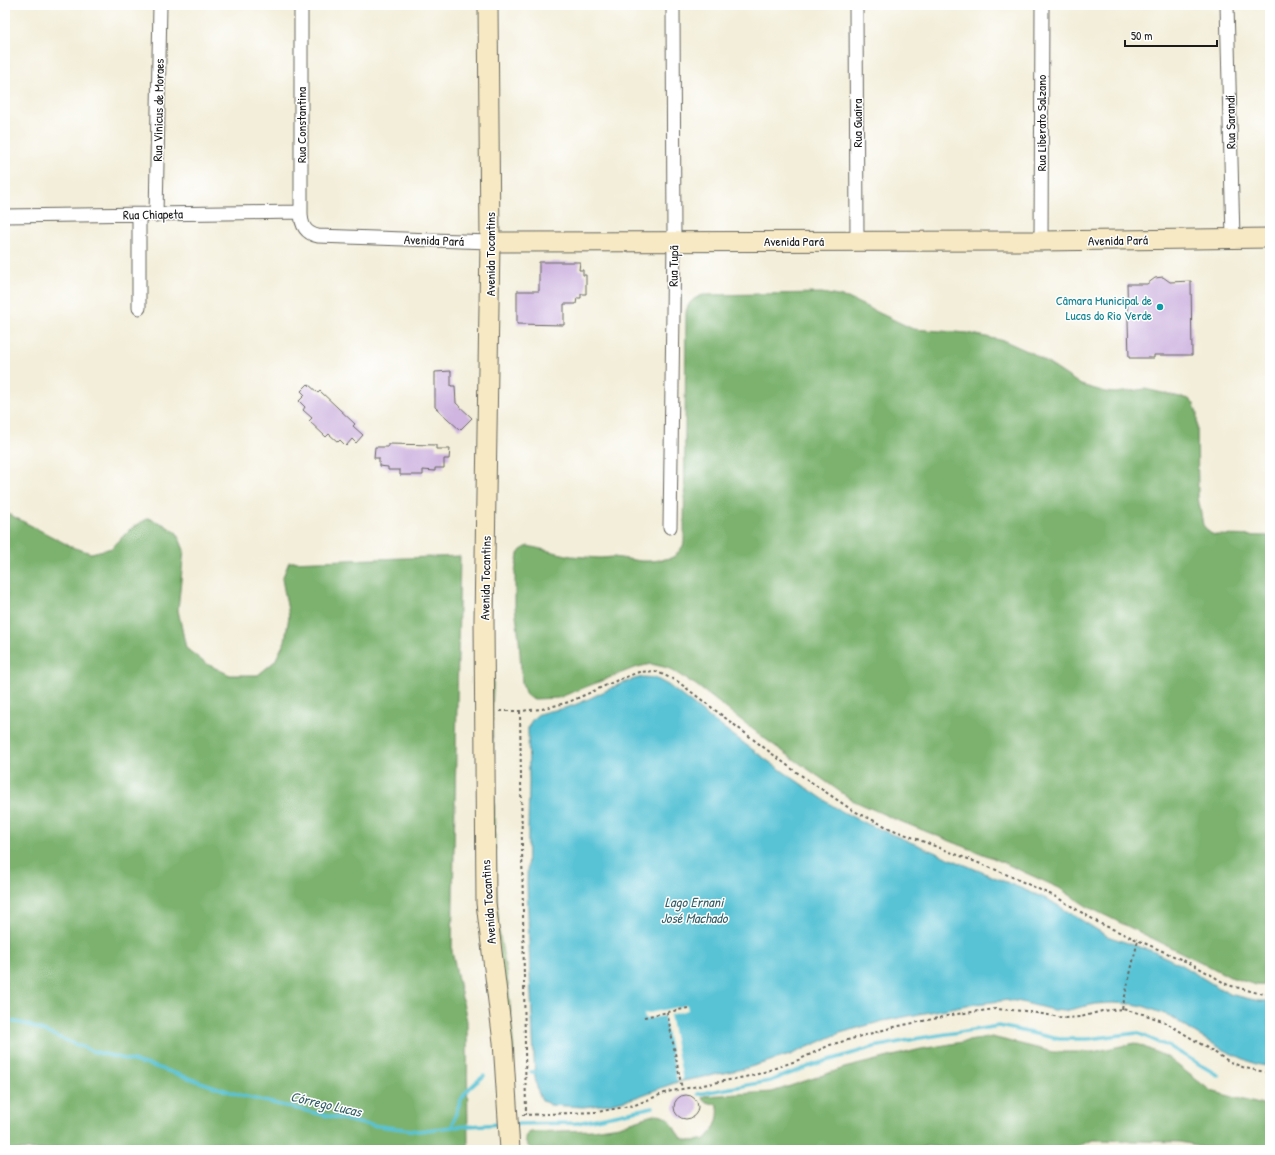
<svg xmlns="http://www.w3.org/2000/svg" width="1275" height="1155" font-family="'Patrick Hand',sans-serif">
<rect width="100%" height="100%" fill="#fff"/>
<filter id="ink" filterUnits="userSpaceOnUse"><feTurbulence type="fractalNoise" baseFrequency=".025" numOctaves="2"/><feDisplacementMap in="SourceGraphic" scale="8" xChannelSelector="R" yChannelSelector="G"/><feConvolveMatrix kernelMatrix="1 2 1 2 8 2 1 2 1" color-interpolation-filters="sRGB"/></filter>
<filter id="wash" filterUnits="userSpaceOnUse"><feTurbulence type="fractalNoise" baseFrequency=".012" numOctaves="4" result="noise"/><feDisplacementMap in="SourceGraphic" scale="16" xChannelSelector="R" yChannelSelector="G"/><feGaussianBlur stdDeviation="0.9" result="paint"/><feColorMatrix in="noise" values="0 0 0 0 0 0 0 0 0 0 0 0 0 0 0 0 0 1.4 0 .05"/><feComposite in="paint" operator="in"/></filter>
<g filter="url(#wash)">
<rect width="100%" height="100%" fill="#f3eed9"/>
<path fill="#9bcf80" stroke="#5c764e" d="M491,653L494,671L492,709L496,882L499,931L508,983L514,1054L511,1068L492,883Z"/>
<path fill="#7cb26e" stroke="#4c6745" d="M822,293L848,298L913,329L968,333L1005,341L1034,354L1081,385L1106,392L1116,393L1145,389L1189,399L1194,404L1197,413L1198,497L1203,525L1210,533L1215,535L1270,536V986L1256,985L1230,977L1207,965L1088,907L1059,888L993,858L892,818L852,800L768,741L696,685L668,668L651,664L634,668L558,698L535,699L530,698L526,695L522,684L519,639L515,607V572L518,554L521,550L528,546L571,556L600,558L614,557L641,561H653L671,558L676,555L683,546L684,541L686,312C688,302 694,298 703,295Z
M5,512L72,547L91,553L112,548L129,530L148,518L163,524L177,533L184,550L178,610L186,648L205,663L230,675H258L275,661L285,641L289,616L282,579L289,562L460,556L452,951L467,1021L468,1150H5Z
M992,1037L1053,1052H1093L1135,1043L1167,1057L1211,1091L1270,1107V1150H1210L1196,1145L1179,1142L1093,1140L1068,1150H959L928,1146L911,1150H533C526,1146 520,1136 531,1132L593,1130L619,1126L656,1114C675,1114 672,1136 687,1140C693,1142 700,1140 706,1139C714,1130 720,1119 718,1106C712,1102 706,1104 702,1098L704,1096L772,1092L844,1068L921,1049Z"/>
<path fill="#59c3d5" stroke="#3a7078" d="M643,677L655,678L668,685L714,721L768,761L836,808L860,821L1049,900L1107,936L1152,951L1178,963L1229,994L1259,1001H1270V1067L1255,1064L1222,1049L1196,1034L1170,1016L1143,1006L1132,1004L1113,1003L1095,1004L1064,1011L1053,1010L1021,1002L1009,1000L967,1005L883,1021L840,1033L790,1055L747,1068L709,1076L677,1082L634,1098L608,1104L583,1107L550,1105L542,1100L538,1092L535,1078L530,974L527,884L529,781L528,728C530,722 533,718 539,714C549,710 561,710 572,706C596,697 618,682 643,677Z"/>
<path fill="#f3eed9" d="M687,1005L688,1010L670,1015L683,1080L677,1081L664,1016L645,1019L644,1014Z"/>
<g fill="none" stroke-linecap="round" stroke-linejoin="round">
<path stroke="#59c3d5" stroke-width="3.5" d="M5,1020L26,1024L92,1051L153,1066L242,1096L363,1124L418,1131L452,1127L502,1124
M531,1072H535
M698,1094L770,1081L816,1064L874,1047L920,1038L999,1026L1059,1039H1088L1137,1033L1172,1048L1219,1076
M514,1124L577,1123L653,1107
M452,1127C459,1101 461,1093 484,1076"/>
</g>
<g id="blocks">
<path fill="#cfb5e0" d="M539,262H580L579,270H583V275H586V294H581V298H577L576,304H564V325L517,324V291H539Z
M1163,277L1170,282L1191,281L1192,355H1154V358H1129L1127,284H1147L1155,278Z
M451,371V386H455L456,403L472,418L460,430L435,407V372Z
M308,384L318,393L320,391L355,424L353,426L363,435L356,443L352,439L346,446L340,440L338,442L329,434L326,437L309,421L312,418L303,410L305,407L299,401L305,395L301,391Z
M388,444L436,445V449H450L449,459H444V468H435V471L423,470V475H400V470H388V467L379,466V458H374L375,447H388Z
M674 1107a12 12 0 1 1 24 0a12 12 0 1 1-24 0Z"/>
</g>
</g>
<g filter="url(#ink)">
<use href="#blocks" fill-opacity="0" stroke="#67665e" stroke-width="1"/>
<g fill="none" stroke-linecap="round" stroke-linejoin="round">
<g stroke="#67665e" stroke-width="15">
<path id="street" d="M301,5V212C301,225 305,233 318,236L490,242
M856,5L857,241
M1227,5L1233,238
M156,215L160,5
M5,216L301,212
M1041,241L1042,5
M139,308V215
M670,527L674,241L673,5"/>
</g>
<g stroke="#67665e" stroke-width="21">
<path id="secondary" d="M488,5L490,242L484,621L486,903L503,1042L510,1150
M490,242L1041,241L1270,238"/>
</g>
<path stroke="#67665e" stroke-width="2" stroke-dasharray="3 3" stroke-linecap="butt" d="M500,711H520L542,709L569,702L618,680L639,672L655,671L677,681L792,769L852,810L891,829L999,871L1056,897L1101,924L1194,965L1228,985L1258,993L1270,994
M520,711L526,1115
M1122,1009L1138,940
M667,1012L682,1089
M644,1017L688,1008
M522,1115L597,1112L635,1105L667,1092L755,1075L796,1061L830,1045L894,1027L957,1014L996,1009L1025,1011L1065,1018L1081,1017L1102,1011L1122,1009L1143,1014L1165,1022L1230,1062L1245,1068L1270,1073"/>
<use href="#street" stroke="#fff" stroke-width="13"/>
<use href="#secondary" stroke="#f7e9c3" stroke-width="19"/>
</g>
</g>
<circle fill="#0f9aa8" stroke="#fff" stroke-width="1.5" cx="1160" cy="307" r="4"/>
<g text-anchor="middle" stroke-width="3" stroke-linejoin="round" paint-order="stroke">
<g font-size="13" fill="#1c1c1c" stroke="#fff">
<text transform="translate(158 110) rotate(-89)" y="5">Rua Vinicus de Moraes</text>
<text transform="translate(1230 122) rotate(-91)" y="5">Rua Sarandí</text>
<text transform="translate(857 123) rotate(-90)" y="5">Rua Guaíra</text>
<text transform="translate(1041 123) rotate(-90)" y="5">Rua Liberato Salzano</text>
<text transform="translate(301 125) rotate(-90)" y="5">Rua Constantina</text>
<text transform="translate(153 214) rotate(-1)" y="5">Rua Chiapeta</text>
<text transform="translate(434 240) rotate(2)" y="5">Avenida Pará</text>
<text transform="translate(1118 240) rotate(-1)" y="5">Avenida Pará</text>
<text x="794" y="246">Avenida Pará</text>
<text transform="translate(490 254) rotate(-90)" y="5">Avenida Tocantins</text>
<text transform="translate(673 266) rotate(-89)" y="5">Rua Tupã</text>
<text transform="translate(485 578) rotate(-89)" y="5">Avenida Tocantins</text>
<text transform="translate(488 902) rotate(-94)" y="5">Avenida Tocantins</text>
</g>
<g font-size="13" fill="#0d838f" stroke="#fff" text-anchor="end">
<text x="1152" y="305">Câmara Municipal de<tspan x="1152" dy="15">Lucas do Rio Verde</tspan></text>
</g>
<g font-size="14" font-style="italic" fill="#345f66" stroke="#fff">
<text x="694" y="907">Lago Ernani<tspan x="694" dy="16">José Machado</tspan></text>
<text transform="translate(326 1104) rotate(13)" y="5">Córrego Lucas</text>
</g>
</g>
<rect width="1275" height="1155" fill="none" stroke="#fff" stroke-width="20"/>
<path d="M1125 40v6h92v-6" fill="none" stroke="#1c1c1c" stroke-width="2"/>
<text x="1131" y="40" font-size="12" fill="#1c1c1c" stroke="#ffffff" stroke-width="3" paint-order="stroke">50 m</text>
</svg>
